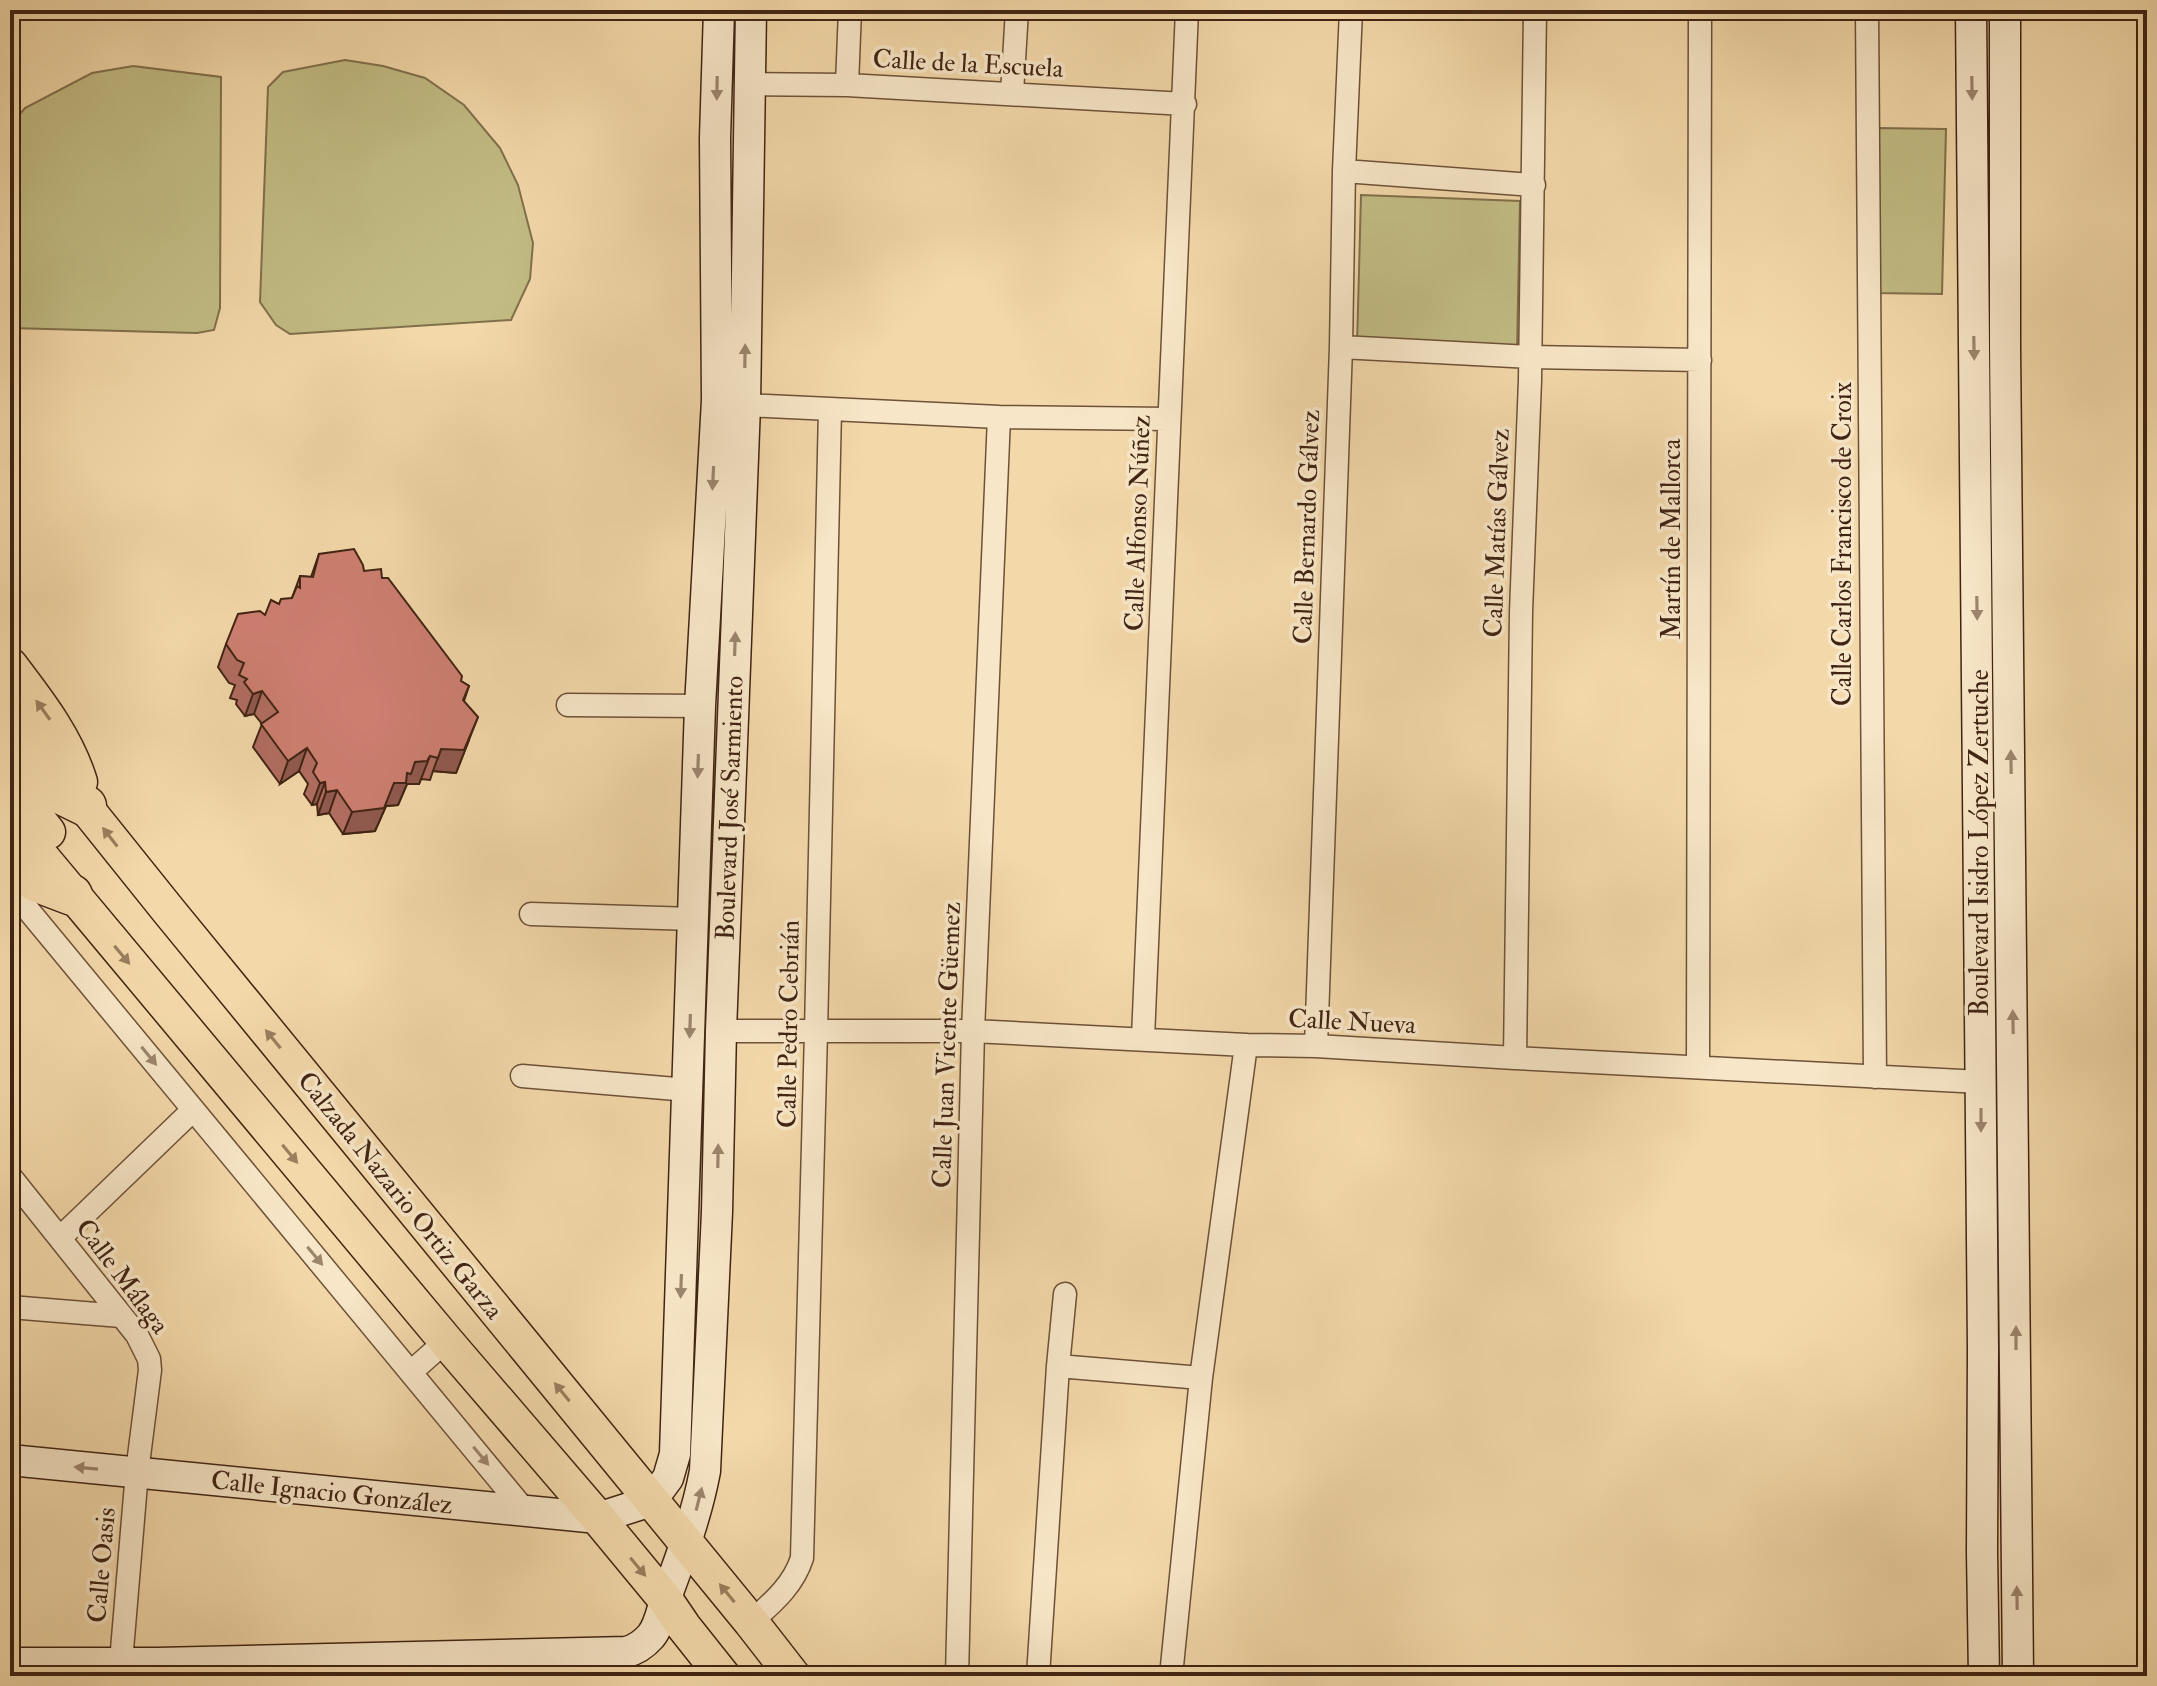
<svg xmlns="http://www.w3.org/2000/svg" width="2157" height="1686" font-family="'IM FELL Double Pica',serif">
<rect width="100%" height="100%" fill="#f3d8a9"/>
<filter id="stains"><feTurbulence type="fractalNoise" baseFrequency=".0025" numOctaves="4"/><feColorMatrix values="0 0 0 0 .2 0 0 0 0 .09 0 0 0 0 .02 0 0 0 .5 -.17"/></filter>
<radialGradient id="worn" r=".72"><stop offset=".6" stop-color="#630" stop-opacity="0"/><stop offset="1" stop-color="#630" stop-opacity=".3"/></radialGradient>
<path fill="#c2bc84" stroke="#81704c" stroke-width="2" d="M345,60L383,66L425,78L464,105L500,148L518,185L533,243L530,279L511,320L290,334L276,325L260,302L268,87L283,72Z
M133,66L221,77L220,308L214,330L197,333L10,328V126L25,108L92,73Z
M1878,128L1946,129L1942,294L1874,293Z
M1361,195L1520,201L1517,351L1357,346Z"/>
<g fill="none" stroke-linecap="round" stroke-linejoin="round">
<g stroke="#6d5138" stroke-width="25">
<path id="street" d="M1867,10L1875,1077
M749,84L847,85L1185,104
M847,85L850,10
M1012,93L1017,10
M1344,171L1534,185
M1341,347L1530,357L1700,360
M730,403L745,405L999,417L1168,419
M568,705L700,706
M10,888L526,1512
M531,914L694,919
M721,1031H973L1246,1045L1316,1046L1515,1058L1981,1082
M1143,1038L1187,10
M1316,1046L1341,347L1344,171L1351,10
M1515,1058L1521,612L1530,380L1535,10
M1698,1067L1700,10
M522,1076L688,1090
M10,1176L137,1335L149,1359L150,1370L137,1472L121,1662
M60,1238L193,1110
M10,1307L121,1316
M1058,1366L1201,1378
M411,1372L446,1341
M751,1622C772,1603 793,1586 802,1558L816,1032L830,409
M623,1676L626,1652
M957,1676L973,1031L999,417
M1038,1676L1058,1366L1065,1294
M1171,1676L1201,1378L1246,1045"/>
</g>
<g stroke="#402413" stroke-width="33">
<path id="secondary" d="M1971,10L1983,1350L1982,1552L1984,1676
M2005,10V346L2018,1676
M10,1460L598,1518L651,1501L668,1478L675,1454L700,706L717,400L715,138L719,10
M10,1663H158L626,1652C635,1650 644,1644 651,1636C660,1625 662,1608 667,1595C682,1554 697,1514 705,1471L717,1212L721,1031L745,405L751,10"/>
</g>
<g stroke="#402413" stroke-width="37">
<path id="primary" d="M10,665C38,702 66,737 80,782
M10,713L168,910L751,1622L793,1676
M10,784L48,832
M10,819L446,1341L598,1518L665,1599L684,1627L723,1676"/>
</g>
<g stroke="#402413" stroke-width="43">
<path id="highway" d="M10,748L47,787L86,806
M10,853L35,881L72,895"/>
</g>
<use href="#street" stroke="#f7e6c7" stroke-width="22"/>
<use href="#secondary" stroke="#f7e6c7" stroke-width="30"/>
<use href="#primary" stroke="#f3d8a9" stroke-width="34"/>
<use href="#highway" stroke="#f3d8a9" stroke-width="40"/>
</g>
<path fill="#b16d61" stroke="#402413" stroke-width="2" d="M319,554L382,578L461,681L469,686L464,701L469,740L456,773L433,771L430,780L421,779L419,784H407L398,805L386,806L375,831L343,834L329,813L318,815L317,804L312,805L304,794L308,784L299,771L280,784L253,747L262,724L254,714L245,716L236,704L237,700L230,698L235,685L229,683L218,667L226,644L279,604L292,598L300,576L311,577Z"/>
<path fill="#90594f" stroke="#402413" stroke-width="2" d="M262,691L254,714L245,716L253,694Z
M478,717L456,773L433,771L441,749Z
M307,748L299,771L280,784L288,761Z
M430,756L419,784H407L398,805L386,806L375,831L343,834L352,812L407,773L415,762Z
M325,782L317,804L312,805L320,783Z
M337,790L329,813L318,815L326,792Z"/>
<path fill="#ce7f71" stroke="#402413" stroke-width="2" d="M354,549L363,565L364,571L381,569L382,578H388L462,676L461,681L469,686L463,700L478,717L464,750L441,749L438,758L430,756L427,761L415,762L411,774L407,773L406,783H394L384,808L352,812L337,790L326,792L325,782L320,783L313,772L317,763L307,748L288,761L261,724L278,712L262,691L253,694L244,682L247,679L239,675L244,663L237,660L226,644L238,614L260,611L265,615L271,600L279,604L281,599L292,598L297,586L300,588V576L313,577L319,554Z"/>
<defs><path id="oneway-solid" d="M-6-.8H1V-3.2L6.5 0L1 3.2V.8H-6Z" transform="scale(2)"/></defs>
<g fill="#9c856d">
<use href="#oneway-solid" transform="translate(717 88) rotate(91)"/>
<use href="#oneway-solid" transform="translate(1972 88) rotate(89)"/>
<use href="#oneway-solid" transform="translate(1974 348) rotate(89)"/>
<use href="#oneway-solid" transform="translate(745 356) rotate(-89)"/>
<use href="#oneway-solid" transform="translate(713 478) rotate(93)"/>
<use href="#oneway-solid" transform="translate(1977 608) rotate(89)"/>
<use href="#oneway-solid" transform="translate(735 644) rotate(-88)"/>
<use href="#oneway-solid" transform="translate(2011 762) rotate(-91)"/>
<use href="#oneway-solid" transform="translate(698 766) rotate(92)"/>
<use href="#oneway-solid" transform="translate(2013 1022) rotate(-91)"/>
<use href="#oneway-solid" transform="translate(690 1026) rotate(92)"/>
<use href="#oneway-solid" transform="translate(149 1056) rotate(51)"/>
<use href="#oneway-solid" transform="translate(1981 1120) rotate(90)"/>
<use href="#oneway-solid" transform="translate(718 1156) rotate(-89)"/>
<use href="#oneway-solid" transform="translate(315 1256) rotate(50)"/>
<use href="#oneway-solid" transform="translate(681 1286) rotate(92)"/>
<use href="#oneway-solid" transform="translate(2016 1338) rotate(-90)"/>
<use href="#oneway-solid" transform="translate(481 1456) rotate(50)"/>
<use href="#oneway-solid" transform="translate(86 1468) rotate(-175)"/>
<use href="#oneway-solid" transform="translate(699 1499) rotate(-76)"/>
<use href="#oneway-solid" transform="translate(2017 1598) rotate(-91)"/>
</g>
<g fill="#9a7e5e">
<use href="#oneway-solid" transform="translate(43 710) rotate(-126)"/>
<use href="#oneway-solid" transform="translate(110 837) rotate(-128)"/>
<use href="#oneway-solid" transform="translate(122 955) rotate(50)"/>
<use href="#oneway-solid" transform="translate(273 1039) rotate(-129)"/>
<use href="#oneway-solid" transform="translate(290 1154) rotate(50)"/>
<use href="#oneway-solid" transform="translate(562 1392) rotate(-129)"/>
<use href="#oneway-solid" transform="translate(638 1567) rotate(50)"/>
<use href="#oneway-solid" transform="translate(727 1593) rotate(-129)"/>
</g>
<g text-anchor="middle" stroke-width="7" stroke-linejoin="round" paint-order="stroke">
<g font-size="26" fill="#402413" stroke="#f7e6c7">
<text transform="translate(968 63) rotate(3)" y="9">Calle de la Escuela</text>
<text transform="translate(1137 523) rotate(-88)" y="9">Calle Alfonso Núñez</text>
<text transform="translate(1306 527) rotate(-88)" y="9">Calle Bernardo Gálvez</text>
<text transform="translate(1496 533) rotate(-88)" y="9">Calle Matías Gálvez</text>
<text transform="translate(1671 539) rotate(-90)" y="9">Martín de Mallorca</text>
<text transform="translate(1842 544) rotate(-90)" y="9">Calle Carlos Francisco de Croix</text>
<text transform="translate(729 808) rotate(-88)" y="9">Boulevard José Sarmiento</text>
<text transform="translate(1979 843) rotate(-90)" y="9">Boulevard Isidro López Zertuche</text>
<text transform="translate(1352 1021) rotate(3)" y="9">Calle Nueva</text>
<text transform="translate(788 1024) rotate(-89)" y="9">Calle Pedro Cebrián</text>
<text transform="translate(946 1045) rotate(-88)" y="9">Calle Juan Vicente Güemez</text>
<text transform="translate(401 1195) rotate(51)" y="9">Calzada Nazario Ortiz Garza</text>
<text transform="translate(123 1276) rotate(53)" y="9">Calle Málaga</text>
<text transform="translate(332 1492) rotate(6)" y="9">Calle Ignacio González</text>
<text transform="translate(101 1565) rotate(-85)" y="9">Calle Oasis</text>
</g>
</g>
<rect width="2157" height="1686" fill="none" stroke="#f3d8a9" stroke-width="40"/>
<rect x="12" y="12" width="2133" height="1662" fill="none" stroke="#402413" stroke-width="4"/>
<rect x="20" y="20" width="2117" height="1646" fill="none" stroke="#402413" stroke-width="2"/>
<rect width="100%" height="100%" filter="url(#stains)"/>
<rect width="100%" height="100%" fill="url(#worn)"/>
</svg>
